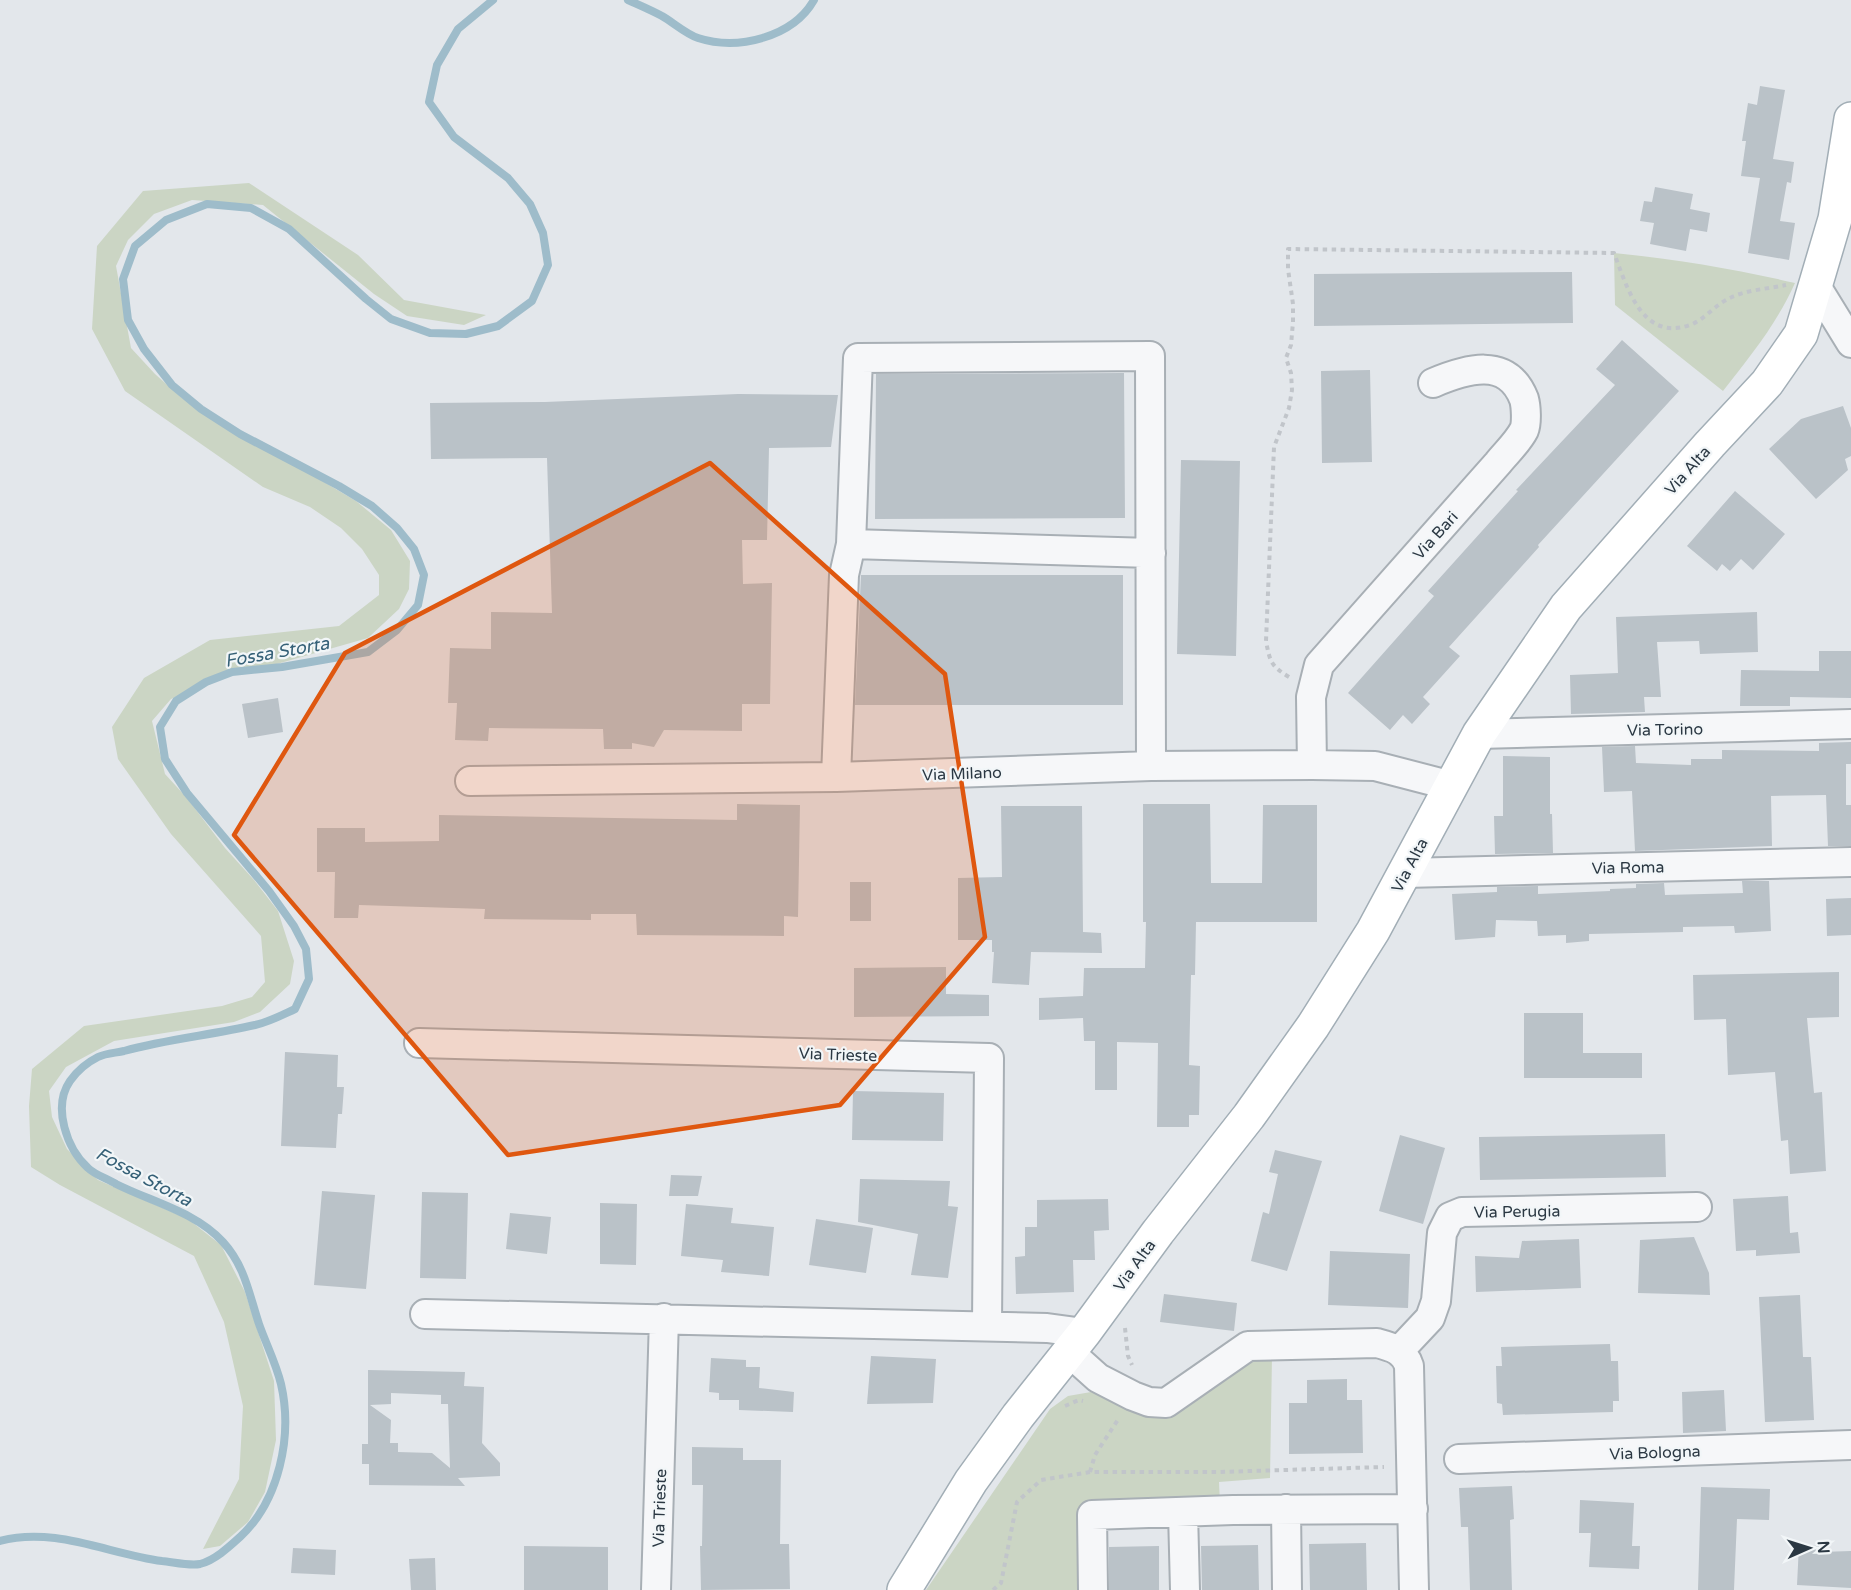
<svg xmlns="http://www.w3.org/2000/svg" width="1851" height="1590" font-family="'Varela Round',sans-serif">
<rect width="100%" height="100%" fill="#e3e7eb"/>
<path fill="#cbd5c4" d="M249,183L358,255L404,300L486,315L464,325L407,316L374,294L263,205L192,200L154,214L128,240L116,266L131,348L155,374L182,398L356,501L391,530L410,561L409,589L399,609L368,638L249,672L224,676L171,699L152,721L165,774L187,798L225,848L254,880L278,911L294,961L290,984L260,1012L234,1022L114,1041L66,1067L49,1091L52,1117L67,1149L98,1180L188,1219L221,1245L245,1292L274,1381L276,1440L265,1492L248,1522L220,1546L203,1549L239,1479L243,1406L224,1322L194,1256L60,1185L31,1167L29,1106L32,1069L84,1026L222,1006L252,997L265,982L261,936L171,834L118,759L112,727L144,678L210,640L339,626L379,595V575L362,549L341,528L310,507L263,487L125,391L92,329L97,246L143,191Z
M1614,253C1675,259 1735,269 1795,283C1776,325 1751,355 1723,391L1615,305Z
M1272,1356L1270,1478L1219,1482L1220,1504L1081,1508L1082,1590H926L1050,1409L1068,1396L1091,1392L1108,1398L1177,1410L1259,1358Z"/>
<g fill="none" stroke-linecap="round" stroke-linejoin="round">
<path stroke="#9ebcca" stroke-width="8" d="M628,0C639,5 651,10 662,16C674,23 686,34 698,38C738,51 793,37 814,0
M0,1541C54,1526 109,1554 162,1561C173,1562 189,1566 200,1564C215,1560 229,1547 240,1537C279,1501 293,1436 281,1384C276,1363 266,1344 259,1324C249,1294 245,1266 223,1242C196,1212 152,1202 116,1184C108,1179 95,1175 88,1168C67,1149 52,1107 70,1081C77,1071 88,1062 98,1057C106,1053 116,1053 124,1051C167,1039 212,1035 255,1025C269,1022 282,1015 295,1009L309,979L306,949L294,926L269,891L187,793L165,759L160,727L176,701L206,682L232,672L282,667L368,652L397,630L418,605L424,575L414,549L397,528L372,506L339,486L240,434L201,409L172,385L144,349L128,320L123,279L135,246L166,220L207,204L251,208L289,229L366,299L391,319L430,333L466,334L498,326L532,301L548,265L543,233L530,204L508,178L454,137L429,102L437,65L458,29L493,0"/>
</g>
<path fill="#bac2c8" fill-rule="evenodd" d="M1760,86L1785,90L1773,159L1794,162L1791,183L1787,182L1780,221L1795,223L1789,260L1748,253L1760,178L1741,176L1746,141H1742L1748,103L1757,105Z
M1655,187L1693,194L1690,209L1710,213L1707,232L1690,229L1686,251L1650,244L1654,223L1640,221L1644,201L1652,202Z
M1572,272L1573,323L1314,326V274Z
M1622,340L1679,391L1538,545L1539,547L1449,647L1460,656L1423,697L1430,704L1412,724L1403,715L1390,730L1348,693L1434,596L1428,591L1518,491L1516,490L1615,385L1596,369Z
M1370,370L1372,462L1322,463L1321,371Z
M1124,373L1125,518L875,519L876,374Z
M738,394L838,395L831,447L769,448L767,540H742L743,584L772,583L770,704H742V731L664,730L654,747L632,743V749H604L603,729L489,728L488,741L455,740L457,703H448L450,648L491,649V612L552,613L547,458L431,459L430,403L545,402Z
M1843,406L1851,428V456L1845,459L1848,470L1816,499L1769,449L1801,419Z
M1181,460L1240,461L1236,656L1177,654Z
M1735,491L1785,534L1753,570L1741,559L1730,571L1722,564L1717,571L1687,546Z
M861,575H1123V705H855Z
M1757,612L1758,652L1700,654L1699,641L1657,642L1661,697H1644L1645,712L1571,714L1570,675L1618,673L1616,617Z
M1819,651H1851V698L1790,697V706H1740L1741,670L1819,671Z
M278,698L283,732L248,738L242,704Z
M1851,742V764H1846V805H1851V846H1828L1826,795L1771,796L1772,846L1635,851L1632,791L1604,792L1602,747L1635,746L1636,763L1691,765V759H1722V750L1819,751V743Z
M1503,756L1550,757V814H1552L1553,853L1495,854L1494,816H1503Z
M737,804L800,805L798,917L784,916V936L637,935L636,914H591V920L484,919L485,909L359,905L358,918H334L335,872H317V828H365V842L439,841V815L737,820Z
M1143,804H1210L1211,883H1262L1263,805H1317V922H1196L1195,975H1191L1189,1065L1200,1066L1199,1115H1189V1127H1157L1158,1043L1117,1042V1090H1095V1041H1084L1083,1018L1039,1020V998L1083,996L1084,968H1145L1146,922H1143Z
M1001,806H1082L1083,932L1101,933L1102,953L1031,952L1029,985L992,983L994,952H992V940H958V878L1002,877Z
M1742,881H1769L1771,931L1735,933L1734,926L1683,927V932L1589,934V941L1566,943V935L1538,936L1537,921L1496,920L1495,937L1455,940L1452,894L1497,892V887L1538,886V894L1610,891V889L1636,888V884L1664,883L1665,895L1743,893Z
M850,882H871V921H850Z
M1851,898V935L1827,936L1826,899Z
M946,967V994L989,995V1016L854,1017V968Z
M1839,972V1017L1807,1018L1814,1093L1822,1092L1826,1171L1790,1174L1788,1140L1781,1141L1775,1072L1728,1075L1726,1019L1694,1020L1693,975Z
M1524,1013H1583V1053H1642V1078H1524Z
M285,1052L338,1055L337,1087H344L342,1114H338L336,1148L281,1146Z
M853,1091L944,1093L943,1141L852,1140Z
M1665,1134L1666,1177L1480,1180L1479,1137Z
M1400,1135L1445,1148L1423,1224L1379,1211Z
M1275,1150L1322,1161L1287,1271L1251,1261L1263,1212L1269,1214L1278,1174L1269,1172Z
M671,1175L702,1176L698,1196H669Z
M860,1179L950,1181L948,1206L958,1207L948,1278L911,1275L918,1234L858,1222Z
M322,1191L375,1195L366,1289L314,1285Z
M422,1192L468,1193L466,1279L420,1278Z
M1788,1196L1790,1233L1798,1232L1800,1253L1756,1256V1250L1736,1251L1733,1199Z
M1108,1199L1109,1230L1094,1231L1095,1260H1073L1074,1292L1016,1294L1015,1257L1025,1256V1227H1037V1200Z
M600,1203L637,1204L636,1265L600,1264Z
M686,1204L733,1208L731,1223L774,1227L769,1276L721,1272L723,1260L681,1256Z
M510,1213L551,1217L547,1254L506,1249Z
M816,1219L873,1228L866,1273L809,1265Z
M1694,1237L1709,1273L1710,1295L1638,1293L1640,1240Z
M1579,1239L1581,1288L1476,1292L1475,1256L1519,1258L1522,1241Z
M1330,1251L1410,1254L1408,1308L1328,1305Z
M1164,1294L1237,1303L1234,1331L1160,1322Z
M1800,1295L1803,1357H1811L1814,1420L1765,1422L1759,1297Z
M1610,1344L1611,1361H1618L1619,1401H1613V1412L1503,1415L1502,1404L1497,1403L1496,1366H1502L1501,1347Z
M871,1356L936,1359L933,1403L867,1404Z
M711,1358L746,1360V1367H760L759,1388L794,1392L793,1412L739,1410V1400H719V1393L709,1392Z
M368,1370L465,1372L464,1386L484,1387L482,1443L500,1463V1476L458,1478L465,1486L369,1485V1464H362V1444H368ZM391,1393L441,1395V1404H448L450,1468L432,1453L398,1452V1443H390L391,1420L370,1405L391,1404Z
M1347,1379V1400H1362L1363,1453L1289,1454V1403H1307V1380Z
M1724,1390L1726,1431L1683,1433L1682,1392Z
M692,1447L743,1448V1460H781L780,1544H789L790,1589L701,1590L700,1546H702L703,1485H692Z
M1512,1486L1514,1519L1510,1520L1512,1590H1470L1468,1527H1461L1459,1488Z
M1701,1487L1770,1489L1769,1520L1737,1519L1734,1590H1698Z
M1580,1500L1634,1503L1632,1546H1640L1639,1569L1589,1567L1591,1533H1579Z
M1366,1543L1367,1590H1310L1309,1544Z
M1258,1545L1259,1590H1202L1201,1546Z
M1799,1545L1821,1546V1552L1851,1551V1588L1797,1585Z
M524,1546L608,1547V1590H524Z
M1159,1546V1590H1109V1547Z
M293,1548L336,1550L335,1575L291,1573Z
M435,1558L436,1590H411L409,1559Z"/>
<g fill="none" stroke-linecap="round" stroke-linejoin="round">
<g stroke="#a8afb5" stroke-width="32">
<path id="minor" d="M1816,286L1851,343
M851,544L1151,553
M1479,734L1851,724
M1312,765L1311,697L1319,665L1498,463C1506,453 1518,442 1524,430C1527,423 1526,406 1524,399C1507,356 1466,369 1433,383
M836,777L844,575L851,544L858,358L1150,356L1151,766
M470,781L836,777L1151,766L1312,765L1375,766L1452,786
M1405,873L1851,862
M419,1043L989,1058L987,1326
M425,1314L1047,1328L1084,1333
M1399,1351L1430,1318L1436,1301L1442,1233L1450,1217L1462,1212L1697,1207
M1069,1352L1098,1378L1133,1396L1149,1402L1166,1403L1248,1346L1377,1343C1392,1347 1404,1350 1409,1366L1414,1590
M1459,1459L1851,1445
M1286,1509L1287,1590
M1183,1512L1185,1590
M656,1590L664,1318
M1093,1590L1092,1515L1233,1510L1413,1509"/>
</g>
<g stroke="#a2aeb6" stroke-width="36">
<path id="major" d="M904,1590L971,1481L1018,1416L1084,1333L1158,1232L1249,1116L1313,1026L1373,931L1479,734L1566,607L1710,444L1767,383L1801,334L1835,219L1851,119"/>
</g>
<path stroke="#c1c5ca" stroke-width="4" stroke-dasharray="4.5 4.5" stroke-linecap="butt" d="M1289,677C1271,666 1270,662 1266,641L1274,447L1289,408L1292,390L1291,373L1286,358L1291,345L1293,322V304L1288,269V249L1614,253C1627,287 1642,342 1690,325C1704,320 1714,306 1728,299C1744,290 1767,289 1786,285
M1125,1328L1128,1356L1132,1365
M1065,1406L1079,1400L1083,1401
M1090,1472L1095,1455L1119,1418
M993,1590L1001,1583L1017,1502L1041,1480L1090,1472H1218L1384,1467"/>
<use href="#minor" stroke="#f6f7f9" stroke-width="28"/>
<use href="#major" stroke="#fff" stroke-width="33"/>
</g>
<path fill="#df570f" fill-opacity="0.2" stroke="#df570f" stroke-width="4.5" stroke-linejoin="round" d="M710,463L945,674L985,937L840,1105L508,1155L234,835L345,653Z"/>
<g text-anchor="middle" stroke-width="4.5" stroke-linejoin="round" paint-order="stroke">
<g font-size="16" fill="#2b3843" stroke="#f2f6f8">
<text transform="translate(1687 470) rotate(-48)" y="6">Via Alta</text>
<text transform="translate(1435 535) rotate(-48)" y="6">Via Bari</text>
<text transform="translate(1665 729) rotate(-1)" y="6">Via Torino</text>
<text transform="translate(962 773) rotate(-2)" y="6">Via Milano</text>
<text transform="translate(1409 865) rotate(-62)" y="6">Via Alta</text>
<text transform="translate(1628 867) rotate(-1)" y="6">Via Roma</text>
<text transform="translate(838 1054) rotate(2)" y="6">Via Trieste</text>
<text transform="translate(1517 1211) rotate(-1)" y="6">Via Perugia</text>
<text transform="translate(1134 1265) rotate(-54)" y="6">Via Alta</text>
<text transform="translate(1655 1452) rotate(-2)" y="6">Via Bologna</text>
<text transform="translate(659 1508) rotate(-88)" y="6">Via Trieste</text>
</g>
<g font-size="18" font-style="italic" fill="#356077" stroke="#f2f6f8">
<text transform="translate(277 652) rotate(-10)" y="6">Fossa Storta</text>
<text transform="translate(144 1177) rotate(28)" y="6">Fossa Storta</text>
</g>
</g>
<g transform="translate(1809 1548) rotate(87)" stroke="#f2f6f8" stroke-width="4.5" paint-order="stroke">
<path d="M0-4.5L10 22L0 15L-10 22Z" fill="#2b3843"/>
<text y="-9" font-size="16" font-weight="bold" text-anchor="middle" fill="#2b3843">N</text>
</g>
</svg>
